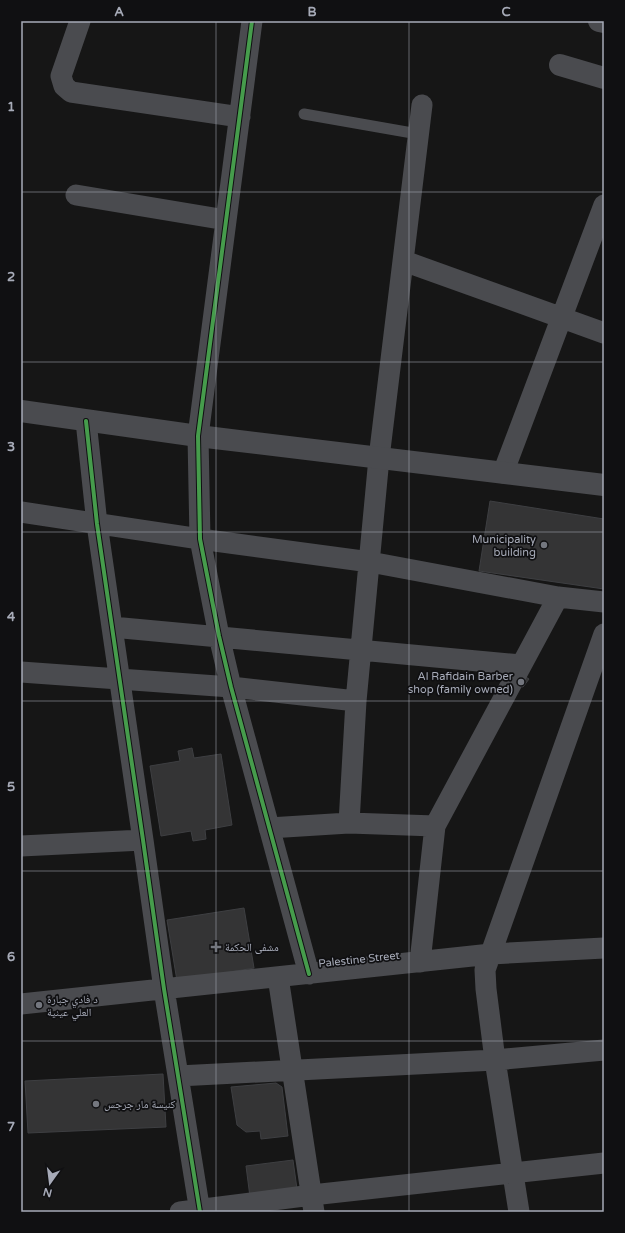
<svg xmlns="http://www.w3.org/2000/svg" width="625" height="1233" font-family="'Varela Round','Noto Naskh Arabic',sans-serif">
<rect width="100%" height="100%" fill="#161616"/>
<path fill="#343435" stroke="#3e3f42" d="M490,501L604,519V589L479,571Z
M521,674L529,679L523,687L514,685Z
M192,748L194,758L221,754L232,825L205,830L206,839L193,841L191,831L161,836L150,766L180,761L178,751Z
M244,908L254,968L177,981L167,920Z
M163,1074L166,1127L28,1133L25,1081Z
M276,1083L282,1087L288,1136L261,1139L260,1131L246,1132L237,1125L231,1087Z
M293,1160L297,1189L250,1197L246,1166Z"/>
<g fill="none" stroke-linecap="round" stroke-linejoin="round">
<path stroke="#4a4b4f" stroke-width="11" d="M304,114L418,134"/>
<path stroke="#4a4b4f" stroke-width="21" d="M80,21L61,76L64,86L71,92L240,117
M252,21L198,436L200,539L219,636L231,687L309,974
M76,195L226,220
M404,261L604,333
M86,421L97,524L143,840L164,989L200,1212
M503,473L604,205
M21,512L200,539L370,562L558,597L604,602
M112,627L521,665
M21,672L231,687L356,701
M349,823L356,701L379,458L422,105
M269,828L349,823L435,826
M21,846L143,840
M420,962L435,826L558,597
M278,977L314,1212
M21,1004L491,954L604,948
M178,1076L495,1060L604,1050
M180,1212L312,1195L604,1163
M519,1212L495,1060L486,989L485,970L604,634"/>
<path stroke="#4a4b4f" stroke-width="22" d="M599,21L604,22
M560,65L604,78
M21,411L198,436L604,485"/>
<g stroke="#101012" stroke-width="6">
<path id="cycleway" d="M252,21L198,436L200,539L219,636L231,687L309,974
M86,421L97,524L143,840L164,989L200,1212"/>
</g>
<use href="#cycleway" stroke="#469c4c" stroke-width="4"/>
</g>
<path fill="none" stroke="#a7abb8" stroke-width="1" stroke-opacity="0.55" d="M216,21V1212M409,21V1212M21,192H604M21,362H604M21,532H604M21,701H604M21,871H604M21,1041H604"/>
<g fill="#74777f" stroke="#101012" stroke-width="1.5">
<circle cx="544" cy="545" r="4"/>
<circle cx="521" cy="682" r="4"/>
<path d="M214 941h4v4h4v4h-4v4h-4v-4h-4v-4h4z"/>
<circle cx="39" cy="1005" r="4"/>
<circle cx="96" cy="1104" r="4"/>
</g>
<g text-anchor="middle" stroke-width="3.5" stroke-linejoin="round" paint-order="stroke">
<g font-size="11" fill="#a7abb8" stroke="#101012" text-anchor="start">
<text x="536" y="543" text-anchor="end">Municipality<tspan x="536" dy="13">building</tspan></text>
<text x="513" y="680" text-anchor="end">Al Rafidain Barber<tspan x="513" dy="13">shop (family owned)</tspan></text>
<text x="225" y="951">مشفى الحكمة</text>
<text x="47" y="1003">د فادي جبارة<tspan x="47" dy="13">العلي عينية</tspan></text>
<text x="104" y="1108">كنيسة مار جرجس</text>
</g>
<g font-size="11" fill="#a7abb8" stroke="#101012">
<text transform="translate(359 959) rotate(-6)" y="4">Palestine Street</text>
</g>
</g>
<rect width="625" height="1233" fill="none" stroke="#101012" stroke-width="44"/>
<g transform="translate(50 1183) rotate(194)" stroke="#101012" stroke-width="3" paint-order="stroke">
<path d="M0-3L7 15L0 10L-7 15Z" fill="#a7abb8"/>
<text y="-6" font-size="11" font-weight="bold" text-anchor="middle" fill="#a7abb8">N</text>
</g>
<rect x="22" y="22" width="581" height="1189" fill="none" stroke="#a7abb8" stroke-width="1.5"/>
<g font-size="13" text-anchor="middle" font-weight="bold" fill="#a7abb8">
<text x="119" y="16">A</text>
<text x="312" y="16">B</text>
<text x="506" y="16">C</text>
<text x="11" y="111">1</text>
<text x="11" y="281">2</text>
<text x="11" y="451">3</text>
<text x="11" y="621">4</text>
<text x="11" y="791">5</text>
<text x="11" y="961">6</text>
<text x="11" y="1131">7</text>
</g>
</svg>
